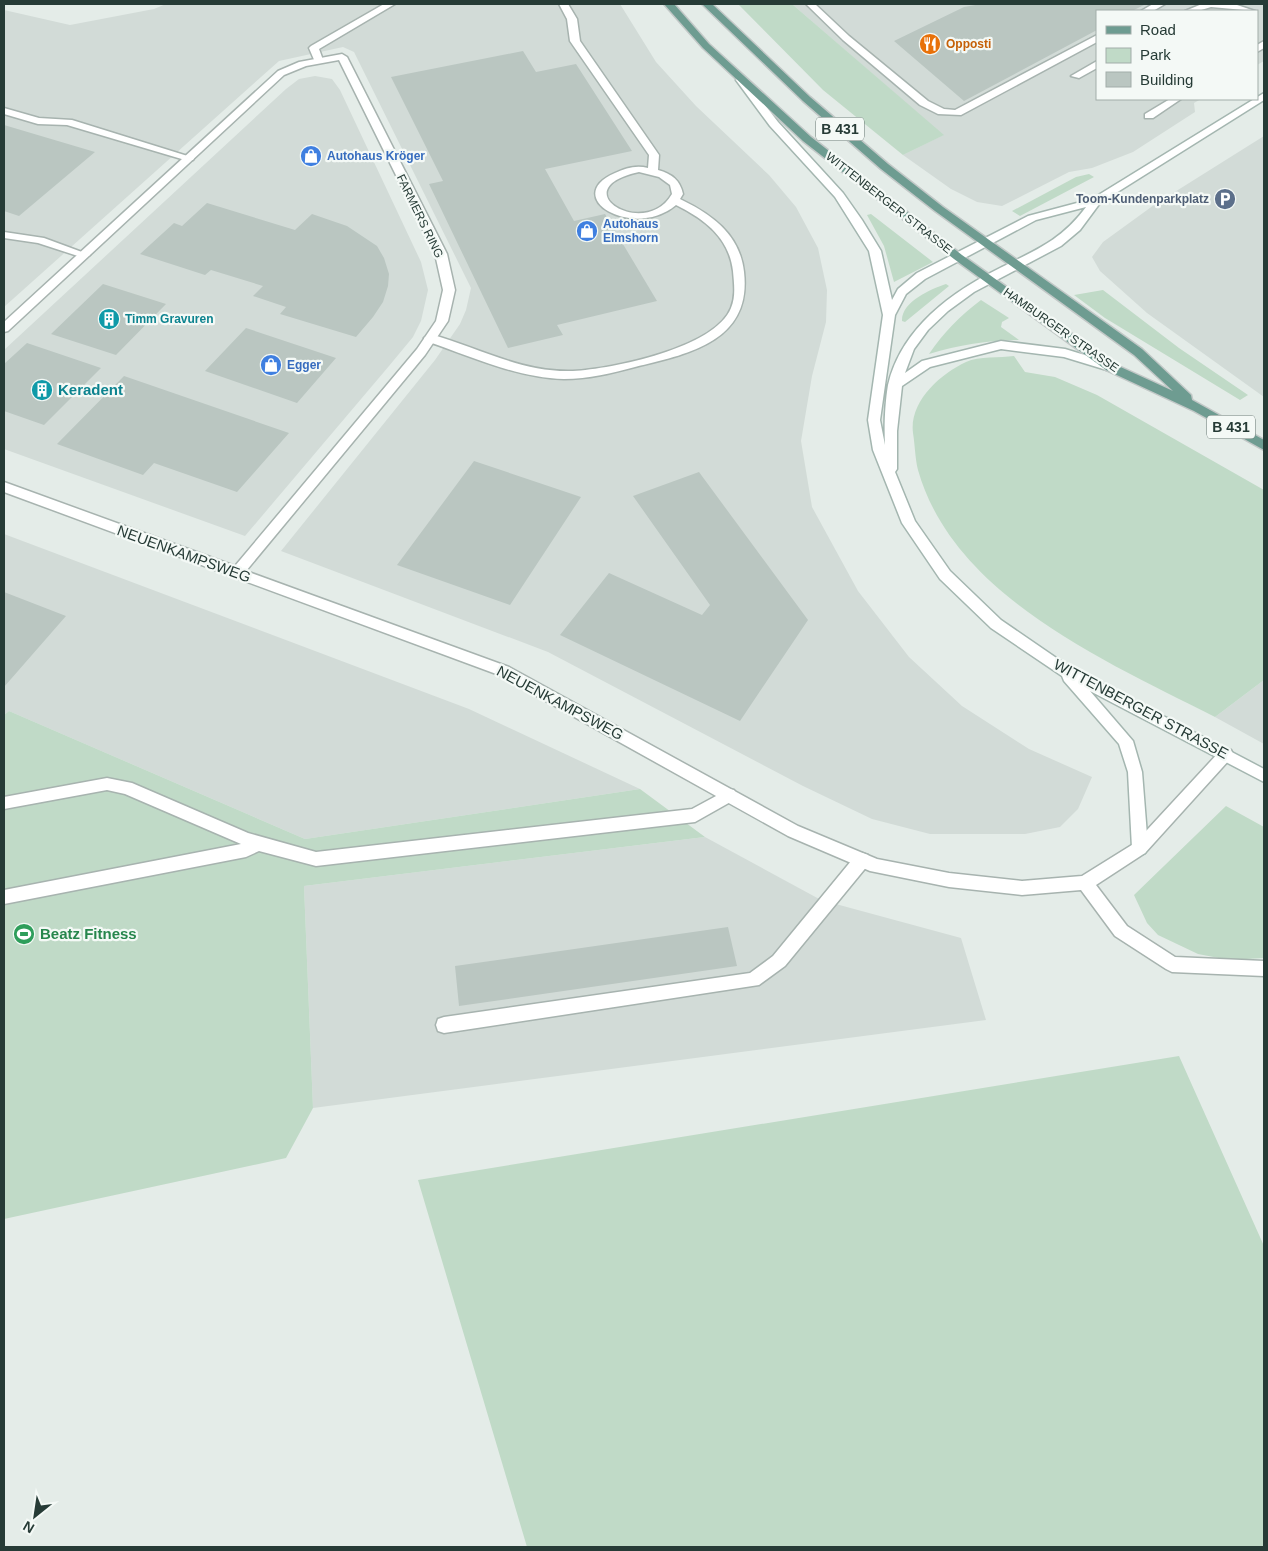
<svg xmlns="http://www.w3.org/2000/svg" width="1268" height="1551" font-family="Arial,sans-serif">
<rect width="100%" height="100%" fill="#e4ece8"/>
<path fill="#d2dbd7" d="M166,4H620L656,62L696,106L769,175L796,207L818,248L827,290L826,322L812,376L801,441L812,507L858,591L909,657L962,706L1029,749L1092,777L1078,809L1060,827L1025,834H930L872,819L803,786L548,652L281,551L435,360L460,324L466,310L471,288L354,52L343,47L279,61L4,307V10L70,25L154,9Z
M792,4H1264V61L1257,65V11H1097V99H1201L1194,103L1195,112L1133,152L1092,168L1069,172L1002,206L977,202L951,189L903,155L943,135Z
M315,76L332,79L340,90L421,262L428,290L421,321L413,337L389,366L245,536L4,449V350L286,89L299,79Z
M1264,136V397L1147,313L1100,271L1092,257L1103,242L1154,205Z
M4,534L469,709L640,789L305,839L9,711L4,715Z
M1264,680V744L1215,717Z
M705,837L821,900L961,938L986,1020L313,1108L304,886Z"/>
<path fill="#c0dac7" d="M738,4H792L944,135L903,155L823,90Z
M1089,174L1094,177L1020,216L1012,211L1076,177Z
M871,214L933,262L894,282L884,246L867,215Z
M946,284L949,286L905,322L902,321C901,302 931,289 946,284Z
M1103,290L1179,348L1248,395L1240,400L1105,318L1074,295Z
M981,300L1009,318L1002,322L1001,327L1019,340C988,340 959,345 929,354C944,332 960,316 981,300Z
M1014,356L1025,372L1055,377L1097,395L1264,490V680L1215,717C1108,662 954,597 918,470C915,458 915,445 913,433C909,402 940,374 966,362C979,356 1000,358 1014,356Z
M9,711L305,839L640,789L705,837L304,886L313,1108L286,1158L4,1219V715Z
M1226,806L1264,827V958L1229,960L1198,954L1158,935L1147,923L1134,895Z
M1179,1056L1264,1246V1547H527L418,1180Z"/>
<path fill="#bac6c1" d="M981,4H1146L1132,11H1097V30L964,101L894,41L964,7Z
M523,51L536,72L576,64L632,151L545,169L574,221L605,214L657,301L557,325L563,335L508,348L429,184L443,181L391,77Z
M4,125L95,152L19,216L4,211Z
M207,203L295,230L312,214L347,226L377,246L384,258L389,274L388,286L383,302L373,317L356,337L280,314L286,307L253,296L263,286L211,270L205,275L140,254L174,223L182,226Z
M103,284L166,304L116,355L51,334Z
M246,328L336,358L297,403L205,371Z
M27,343L101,368L44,425L4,411V364Z
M124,376L289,433L237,492L154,463L143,475L57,444Z
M474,461L581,497L510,605L397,565Z
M699,472L808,620L740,721L560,635L609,573L702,615L710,605L633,496Z
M4,592L66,616L4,687Z
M728,927L737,966L459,1006L455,966Z"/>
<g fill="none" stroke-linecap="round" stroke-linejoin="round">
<g stroke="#a7b3af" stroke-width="3">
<path id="lane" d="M384,4H395L319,49L323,60L315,62L309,48L311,46Z
M559,4H568L577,19L580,41L659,155L658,170C672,174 680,180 683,194L680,199C711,214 740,234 744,272C752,341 689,354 635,367C612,373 589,379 564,379C517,378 470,356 426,341L424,338L430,334C477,347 522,373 573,371C612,369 715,348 731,308C736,296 734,284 733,271C729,237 704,219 676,205C633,241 560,197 615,173C626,168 636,165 648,168L649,155L570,41L567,19ZM639,172L659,177L670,185L672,194C645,241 561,189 639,172Z
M806,4H815L849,36L928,101L944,109L955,110L1097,35V42L961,115L938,114L920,105L843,40Z
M1153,4H1165L1153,11H1141Z
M1202,4H1234L1255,11L1211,7L1198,11H1185Z
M1264,41V48L1257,52V45Z
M1097,61V68L1079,78L1071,76Z
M1170,99H1181L1153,118H1145V114Z
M4,108L39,118L72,120L194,158L193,160H185L67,125L38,124L4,114Z
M4,232L44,238L90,255L84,258L38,243L4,238Z
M107,778L132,783L248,833L316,852L692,809L729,789L734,790L737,795L734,800L695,822L316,866L259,851L246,857L4,904V890L241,844L125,794L107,790L4,809V797Z
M862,853L868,855L870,860L868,865L785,966L759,985L444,1033L438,1031L436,1025L438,1019L444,1017L750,973L773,956L856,855Z"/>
</g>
<g stroke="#a7b3af" stroke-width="3">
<path id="street" d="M342,54L347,57L447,254L455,290L448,321L425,355L246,571L509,667L798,826L877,859L949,873L1022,881L1082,876L1135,843L1221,750L1226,748L1231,750L1233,754L1231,758L1145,853L1096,885L1127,926L1175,957L1264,961V976L1172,972L1166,969L1115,936L1081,890L1022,895L949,887L870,871L788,836L499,675L4,492V482L235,566L417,349L436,321L443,290L435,254L339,60L306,66L284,75L8,331L4,332V322L278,71L299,62Z"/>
</g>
<g stroke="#a4b6b0" stroke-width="3">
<path id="secondary" d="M738,78H744L778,122L843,193L862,220L881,251L892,300L898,289L917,273L1028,216L1092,199L1264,93V100L1100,203L1080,230L1061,246L974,292L948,311L928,330L914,349L905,373L922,361L1001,341L1065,349L1114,364V370L1110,371L1064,357L1001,349L930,367L902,386L897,431V469L895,472L915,521L950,571L1001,620L1068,666L1264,769V782L1090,691L1133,741L1142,772L1148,848L1145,853L1140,855L1135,853L1132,848L1128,772L1119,744L1064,681L1062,676L991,628L940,579L902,523L873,450L868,420L883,315L869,251L835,197L770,126L736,80ZM1086,207C1062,240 1036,250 1000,268C951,292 901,329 888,385C885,403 884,426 885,445L880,420L895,315L906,294L925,279L1036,220Z"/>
</g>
<g stroke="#c2c8c7" stroke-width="3">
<path id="primary" d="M664,4H674L709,44L811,137L962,255L1114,364L1173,391L1134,355L935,211L881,169L803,101L702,4H712L810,97L888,164L943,207L1142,349L1191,395L1192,400L1264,440V450L1194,411L1106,370L954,259L803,141L703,48Z"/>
</g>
<use href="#lane" fill="#fff" fill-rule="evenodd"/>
<use href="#street" fill="#fff" fill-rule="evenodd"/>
<use href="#secondary" fill="#fff" fill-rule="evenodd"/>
<use href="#primary" fill="#6e9c91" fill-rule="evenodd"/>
</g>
<defs>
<g id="restaurant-disc" transform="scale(1.125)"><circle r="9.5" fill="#e8710a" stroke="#f4f9f6"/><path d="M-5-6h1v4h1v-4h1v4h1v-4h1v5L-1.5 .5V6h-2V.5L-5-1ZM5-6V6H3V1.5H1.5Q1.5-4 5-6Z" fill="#fff"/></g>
<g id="shop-disc" transform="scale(1.125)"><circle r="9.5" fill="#3f7fe0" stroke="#f4f9f6"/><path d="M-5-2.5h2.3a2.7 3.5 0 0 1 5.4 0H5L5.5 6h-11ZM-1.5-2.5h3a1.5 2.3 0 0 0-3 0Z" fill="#fff"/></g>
<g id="parking-disc" transform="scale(1.125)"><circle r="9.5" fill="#5c6f8a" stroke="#f4f9f6"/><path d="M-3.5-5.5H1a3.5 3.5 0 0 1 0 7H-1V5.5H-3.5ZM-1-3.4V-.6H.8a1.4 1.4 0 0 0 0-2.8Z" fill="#fff"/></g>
<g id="building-disc" transform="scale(1.125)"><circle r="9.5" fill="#0f9aa8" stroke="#f4f9f6"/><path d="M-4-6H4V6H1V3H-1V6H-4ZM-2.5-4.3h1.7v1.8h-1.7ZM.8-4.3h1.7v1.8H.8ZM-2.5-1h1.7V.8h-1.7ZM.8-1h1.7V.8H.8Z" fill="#fff"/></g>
<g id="stadium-disc" transform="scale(1.125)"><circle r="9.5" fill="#2e9e5b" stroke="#f4f9f6"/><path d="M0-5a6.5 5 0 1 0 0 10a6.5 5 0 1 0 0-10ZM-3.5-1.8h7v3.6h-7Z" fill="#fff"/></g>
</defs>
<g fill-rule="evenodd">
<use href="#restaurant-disc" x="930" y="44"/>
<use href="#shop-disc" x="311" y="156"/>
<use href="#parking-disc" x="1225" y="199"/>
<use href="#shop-disc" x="587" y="231"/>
<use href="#building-disc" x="109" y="319"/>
<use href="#shop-disc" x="271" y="365"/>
<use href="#building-disc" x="42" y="390"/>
<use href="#stadium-disc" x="24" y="934"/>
</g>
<g text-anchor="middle" stroke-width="4.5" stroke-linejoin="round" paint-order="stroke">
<g font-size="12" font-weight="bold" fill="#c56008" stroke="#f4f9f6" text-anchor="start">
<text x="946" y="48">Opposti</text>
</g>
<g font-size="12" font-weight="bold" fill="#366cbe" stroke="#f4f9f6" text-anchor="start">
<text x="327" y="160">Autohaus Kröger</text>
<text x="603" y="228">Autohaus<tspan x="603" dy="14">Elmshorn</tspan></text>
<text x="287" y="369">Egger</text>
</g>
<g font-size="12" font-weight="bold" fill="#4e5e75" stroke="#f4f9f6" text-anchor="end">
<text x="1209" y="203">Toom-Kundenparkplatz</text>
</g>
<g font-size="12" fill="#263b36" stroke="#f4f9f6">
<text transform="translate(889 203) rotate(38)" y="4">WITTENBERGER STRASSE</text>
<text transform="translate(420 216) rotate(64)" y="4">FARMERS RING</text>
<text transform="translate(1061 330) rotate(35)" y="4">HAMBURGER STRASSE</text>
</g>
<g font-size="12" font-weight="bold" fill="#0d838f" stroke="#f4f9f6" text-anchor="start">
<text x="125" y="323">Timm Gravuren</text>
</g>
<g fill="#f4f9f6" stroke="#647470" stroke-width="1">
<rect x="816" y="117.5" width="48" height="23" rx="4"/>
<rect x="1207" y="415.5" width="48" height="23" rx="4"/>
</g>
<g font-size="14" font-weight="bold" fill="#263b36">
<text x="840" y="134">B 431</text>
<text x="1231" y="432">B 431</text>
</g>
<g font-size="15" font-weight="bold" fill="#0d838f" stroke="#f4f9f6" text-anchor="start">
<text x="58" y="395">Keradent</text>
</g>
<g font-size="15" fill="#263b36" stroke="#f4f9f6">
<text transform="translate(184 554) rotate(20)" y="5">NEUENKAMPSWEG</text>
<text transform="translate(560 703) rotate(28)" y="5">NEUENKAMPSWEG</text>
<text transform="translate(1141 709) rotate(28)" y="5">WITTENBERGER STRASSE</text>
</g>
<g font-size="15" font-weight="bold" fill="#27864d" stroke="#f4f9f6" text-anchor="start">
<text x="40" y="939">Beatz Fitness</text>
</g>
</g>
<rect width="1268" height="1551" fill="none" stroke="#263b36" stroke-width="10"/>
<rect x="1096" y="10" width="162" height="90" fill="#f4f9f6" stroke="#a2ada9"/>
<rect x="1106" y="26" width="25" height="8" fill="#6e9c91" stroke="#a2ada9"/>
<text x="1140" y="35" font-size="15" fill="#263b36">Road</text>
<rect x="1106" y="48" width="25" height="15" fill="#c0dac7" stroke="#a2ada9"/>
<text x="1140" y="60" font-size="15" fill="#263b36">Park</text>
<rect x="1106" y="72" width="25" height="15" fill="#bac6c1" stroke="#a2ada9"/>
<text x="1140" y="85" font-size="15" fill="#263b36">Building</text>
<g transform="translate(35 1516) rotate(210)" stroke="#f4f9f6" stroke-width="4" paint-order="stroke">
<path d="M0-4L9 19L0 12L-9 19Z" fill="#263b36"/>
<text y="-8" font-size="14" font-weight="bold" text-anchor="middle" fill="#263b36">N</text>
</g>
</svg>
